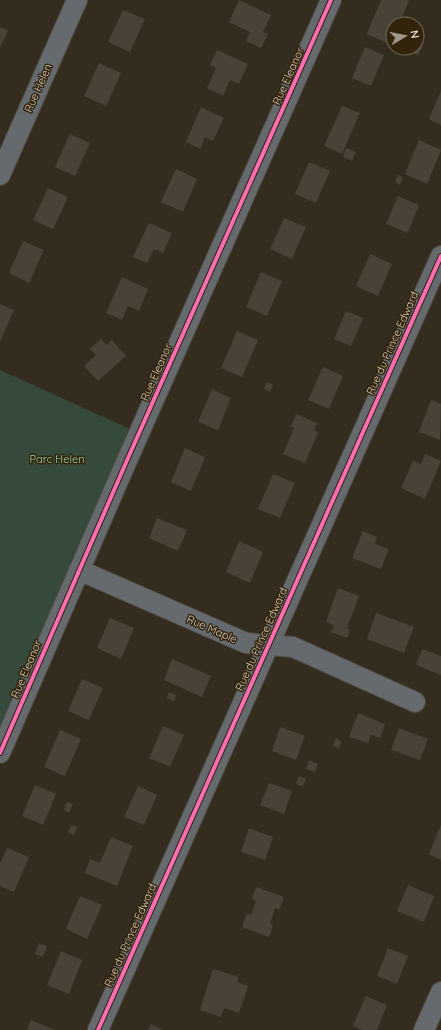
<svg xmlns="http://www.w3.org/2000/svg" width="441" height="1030" font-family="Quicksand,sans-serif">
<rect width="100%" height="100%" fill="#342c1f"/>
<path fill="#364a3b" d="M0,370L132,430L0,734Z"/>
<path fill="#494237" d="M239,0L271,15L263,32L268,34L261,48L246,41L250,32L229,22Z
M381,0H406L409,1L399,24H393V39L391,45L367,34Z
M123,10L145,19L130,52L108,42Z
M0,27L8,31L0,47Z
M417,45L422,47L418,55L406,50L407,48H417Z
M365,47L384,55L371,86L352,78Z
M217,50L248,64L239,84L230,80L223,96L207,88L216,68L210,65Z
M99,63L121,73L106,106L84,96Z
M441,91V125L429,119Z
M342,106L360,113L342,154L324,146Z
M201,107L224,118L213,141L205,137L200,149L186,142Z
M70,134L90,143L75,176L55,167Z
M419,140L441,150L427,184L405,174Z
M346,148L356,152L352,161L343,157Z
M309,162L330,171L316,203L295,194Z
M176,169L197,179L183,212L161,202Z
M398,175L403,177L400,185L395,182Z
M48,188L68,197L53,229L33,220Z
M398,196L419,205L408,233L386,224Z
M284,218L306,227L292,259L270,249Z
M149,223L172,233L163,253L154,249L147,263L133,257Z
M23,241L44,250L29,283L9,273Z
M370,254L392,264L378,296L356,286Z
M261,272L282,281L267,316L246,307Z
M122,277L148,289L139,311L128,306L122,320L106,313Z
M0,304L14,310L0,342Z
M346,311L363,318L351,346L334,339Z
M237,331L258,340L242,377L221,368Z
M101,339L106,345L112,340L126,356L98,381L84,366L96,355L90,349Z
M323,367L343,376L329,409L308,400Z
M267,382L273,385L270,392L264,389Z
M212,389L231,398L218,430L198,422Z
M431,400L441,404L440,440L419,432Z
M296,414L317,423L314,430L318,432L305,463L283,454L294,428L291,427Z
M185,448L205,457L191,491L171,482Z
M425,454L441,461L425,499L401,488L413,461L421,464Z
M273,474L295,483L280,518L258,509Z
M157,518L187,530L178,551L149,538Z
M363,531L377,537L375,544L389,549L381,569L352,558Z
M239,541L263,552L250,583L226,572Z
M338,588L359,596L347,628L350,629L347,638L331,632L334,625L326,622Z
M376,613L414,627L404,653L367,639Z
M110,618L134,628L121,659L97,648Z
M422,649L441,656V675L416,665Z
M172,659L211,676L202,697L164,680Z
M82,679L103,688L89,720L68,711Z
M169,692L176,695L174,701L167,698Z
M358,713L385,724L380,738L371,735L368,743L349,737Z
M163,726L184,735L170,767L149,758Z
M280,727L305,736L296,760L272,751Z
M399,728L428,739L420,760L391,750Z
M60,730L81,739L65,776L44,767Z
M336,738L341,741L339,748L333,746Z
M309,760L318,764L315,772L306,769Z
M299,776L306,779L303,786L296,784Z
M269,783L292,791L284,814L260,805Z
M35,785L56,794L43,825L22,816Z
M138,786L157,795L144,825L124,817Z
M67,802L73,804L69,813L64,810Z
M71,825L77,827L74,835L68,832Z
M441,825V860L429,854Z
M249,828L273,837L265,860L241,852Z
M111,837L133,846L117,886L85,873L90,859L100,863Z
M7,848L29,857L14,892L0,886V864Z
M408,885L434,896L424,922L397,911Z
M256,887L284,897L279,910L275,908L270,924L273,925L269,937L242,927L247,913L251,915L256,901L252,899Z
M80,896L102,905L87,939L66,929Z
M39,943L47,946L43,957L35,954Z
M388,948L408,956L397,984L377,976Z
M61,951L82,960L69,994L47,985Z
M213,969L239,977L237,982L248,986L239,1013L224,1008L221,1017L200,1010Z
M366,996L387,1005L377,1030H362L353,1026Z
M31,1020L55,1030H27Z
M151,1024L163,1030H148Z"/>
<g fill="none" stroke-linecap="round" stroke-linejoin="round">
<g stroke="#50493e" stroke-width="22">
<path id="street" d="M0,175L77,0
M79,570L246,643L293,647L415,702
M0,753L128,458L331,0
M98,1030L441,256
M424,1030L441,992"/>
</g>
<use href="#street" stroke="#646a6d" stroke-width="20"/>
<g stroke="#32230c" stroke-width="6">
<path id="cycleway" d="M0,753L128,458L331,0
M98,1030L441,256"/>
</g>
<use href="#cycleway" stroke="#f96db3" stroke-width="4"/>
</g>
<g text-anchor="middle" stroke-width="3" stroke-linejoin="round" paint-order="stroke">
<g font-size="11" fill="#dad0c2" stroke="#32230c">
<text transform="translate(288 76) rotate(-66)" y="4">Rue Eleanor</text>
<text transform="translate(38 88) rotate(-66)" y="4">Rue Helen</text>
<text transform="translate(392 343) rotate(-66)" y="4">Rue du Prince Edward</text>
<text transform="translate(156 372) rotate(-66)" y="4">Rue Eleanor</text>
<text transform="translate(212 629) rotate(24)" y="4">Rue Maple</text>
<text transform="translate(261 639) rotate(-66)" y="4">Rue du Prince Edward</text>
<text transform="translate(26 669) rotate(-67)" y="4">Rue Eleanor</text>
<text transform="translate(130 935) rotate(-66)" y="4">Rue du Prince Edward</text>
</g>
<g font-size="11" fill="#98dab0" stroke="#32230c">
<text x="57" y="463">Parc Helen</text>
</g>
</g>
<g transform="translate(405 36) rotate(80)"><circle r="19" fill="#32230c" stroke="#756855"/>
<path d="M0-3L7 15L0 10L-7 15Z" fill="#a09789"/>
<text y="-6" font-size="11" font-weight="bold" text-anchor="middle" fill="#dad0c2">N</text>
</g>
</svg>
